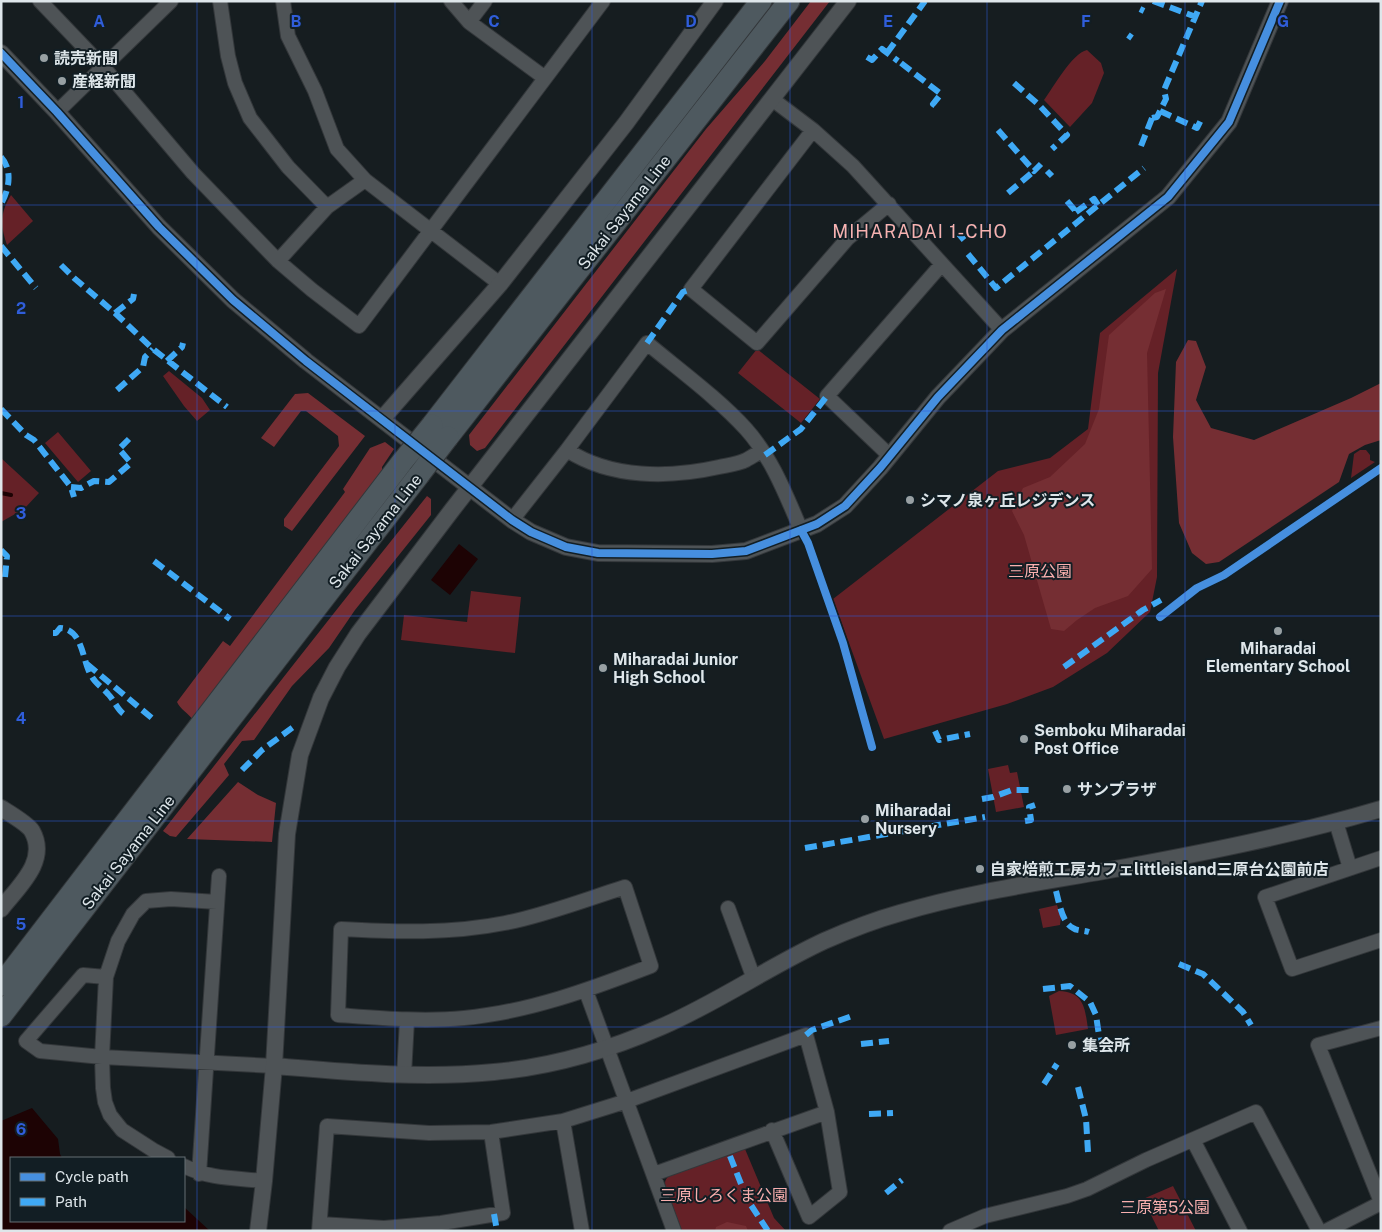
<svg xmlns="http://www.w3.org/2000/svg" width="1382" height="1232" font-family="'Public Sans','Noto Sans JP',sans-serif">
<rect width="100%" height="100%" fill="#161d20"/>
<path fill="#652127" d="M1087,50L1101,63L1104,73L1092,103L1070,127L1044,100C1053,88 1072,53 1087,50Z
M11,195L33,221L7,245C0,225 0,213 11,195Z
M1177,269L1158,373L1157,577L1150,612L1107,653L1053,687L1007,704L884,739L833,599L998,471L1050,458L1088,429L1100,333Z
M757,349L820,399L801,423L738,373Z
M169,371L202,398L210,410L197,421L184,406L163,376Z
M58,432L91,471L78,482L45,443Z
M1360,450H1366L1370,455V460L1375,462L1351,478L1354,454Z
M1,458L39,493L24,509L1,522Z
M471,591L521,597L515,653L401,640L404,615L467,622Z
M1008,765L1010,773L1017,772L1024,807L996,812L988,769Z
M1057,905L1061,917L1060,925L1043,928L1039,909Z
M1059,991C1084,992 1085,1008 1088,1029L1056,1035L1049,996Z
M745,1149L774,1218L786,1231H682L666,1188C664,1182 665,1179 670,1175Z
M1173,1186L1196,1231H1159L1143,1199Z"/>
<path fill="#752e33" d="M811,1H830L485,448L477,451L470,445L469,435L706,129L765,61Z
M1166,289L1147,353L1152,569L1128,596L1095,608L1077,620L1064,631L1051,629L1024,535L1012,511L1023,488L1050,477L1085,444L1099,409L1109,335L1155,293Z
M1188,340L1196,341L1206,367L1196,400L1211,428L1254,440L1351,398L1381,383V440L1365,445L1349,454L1339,482L1219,562L1206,564L1192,553L1179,523L1173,437L1176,362Z
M308,393L365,436L292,531L284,526V519L339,446L338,436L306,411H301L274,447L261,438L295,394Z
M385,442L394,449L382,467V474L193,720C188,713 180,709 177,702L223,641L230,646L345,492L343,489L370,448Z
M427,496L431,499V515L355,610L329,648L292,686L254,740L242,741L224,764L229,775L176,837L170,836L163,831C251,719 338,607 427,496Z
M238,782L258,795L276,803L272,842L187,839Z
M727,1222L746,1226L748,1231H715L716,1227Z"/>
<path fill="#1d0304" d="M459,544L478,559L450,595L431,580Z
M32,1108L58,1139L60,1154L62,1158H11V1221H184V1207L210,1231H1V1121Z"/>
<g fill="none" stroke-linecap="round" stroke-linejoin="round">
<path stroke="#1d0304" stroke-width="4" d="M1,493L11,495"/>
<g stroke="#33373a" stroke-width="16">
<path id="minor" d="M40,1L104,68L193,173L278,261L312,290L359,326L603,1
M220,1L228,56L235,83L250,118L288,167L327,207
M283,1L288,36L315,91L337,149L365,180L500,284
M451,1L469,22
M485,1L469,22L545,78
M772,99L813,130L853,166L1002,330
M57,112L171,1
M813,130L691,289L757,343L848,238L889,204
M278,261L327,207L365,180
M567,450C611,479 670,478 719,467C728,465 738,464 746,460C751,457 757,454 762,450
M890,456L827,396L942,264
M512,520L567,450L647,343C678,369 719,399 746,429C772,458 786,495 801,530
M1336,822L1350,868
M1381,858L1265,897L1292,969L1381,940
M625,887L651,966C591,989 529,1012 464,1018C422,1022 379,1018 338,1015L341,929C396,932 450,934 505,923C543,916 587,899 625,887Z
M728,908L754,979
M106,977L83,975L26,1041L40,1051L102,1057L274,1066
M586,991L674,1231
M1381,1028L1318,1045L1381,1202
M404,1075L407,1020
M563,1121L582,1231
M1193,1140L1240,1231
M168,1158L153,1150L122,1130L110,1115L105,1102L103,1088L102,1057L106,977L118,941L133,914L146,901L171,899L217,902
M184,1166C209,1179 236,1178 264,1181
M199,1174L219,876
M654,1174L827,1112
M320,1224L384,1228L441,1223L503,1213L491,1132
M319,1231L327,1126L429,1133L491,1132L563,1121L627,1101L806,1035L827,1112L840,1192L809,1217L772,1130
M950,1231L985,1216L1067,1196L1087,1189L1146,1160L1256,1112L1319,1231
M1326,1231L1381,1203"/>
</g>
<g stroke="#33373a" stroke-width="18">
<path id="tertiary" d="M1,53L57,112L159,227L233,300L306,361L512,520L531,532L566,547L598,553L712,554L746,551L817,524L845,506L880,468L938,397L1002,330L1168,197L1229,122L1280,1
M382,419L500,284L626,123L715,1
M1,808C9,813 28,824 32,831C49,861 18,887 1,909
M274,1066C347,1072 421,1079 494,1072C550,1067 609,1050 661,1027C717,1003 768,967 824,941C849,930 875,920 900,913C967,893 1036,883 1104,871C1198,854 1290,836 1381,809
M258,1231L264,1181L274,1066L287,834L300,755L321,698L337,667L358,634L452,510L848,1"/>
</g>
<g stroke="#33373a" stroke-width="23">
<path id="primary" d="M432,425L761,1
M448,437L789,1
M1,985L402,462
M1,1016L419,475"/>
</g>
<use href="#minor" stroke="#4e5356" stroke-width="14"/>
<use href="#tertiary" stroke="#4e5356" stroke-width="16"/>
<use href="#primary" stroke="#4e595f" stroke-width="21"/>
<g stroke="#33373a" stroke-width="23" stroke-linecap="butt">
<path id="primary-bridge" d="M402,462L432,425
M419,475L448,437"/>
</g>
<use href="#primary-bridge" stroke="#4e595f" stroke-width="21"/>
<path stroke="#3fa9f5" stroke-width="6" stroke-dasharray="12 6" stroke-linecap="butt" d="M1153,1L1196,17
M1140,9L1144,11
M1128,35L1132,38
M887,53L925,1
M867,57L872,60L882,49L898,61
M901,63L941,94L933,104L939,108
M1014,83L1039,105L1067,135L1052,149
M1160,111L1197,128L1202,118
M1152,118L1157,117L1166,99L1164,90L1202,1
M998,130L1034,171L1041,164
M1141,146L1152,118L1150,117
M1,157C13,170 9,190 1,204
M1047,171L1052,176
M1008,193L1034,171
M1067,201L1078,214
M1076,212L1094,199L1098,205
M959,234L964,240
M1,246L36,288
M968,254L996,288L1144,168
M61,265L74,278L115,313L153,349L227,407
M115,313L133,299L134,294
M647,343L683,292L691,289
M167,361L182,347L183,343
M117,390L143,367L145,357L153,349
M1,409L26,435L34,440L71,487L74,497
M765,455L801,429L827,396
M71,487L81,488L94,481L109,482L131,463L119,449L129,439
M1,550L7,556L5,577
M154,561L230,619
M53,633H56L60,628C84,629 82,663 92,677C96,684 103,688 108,694C115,701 117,710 125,715
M87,664L153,719
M1064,667L1143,610L1161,600
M935,731L939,740L970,734
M242,770L262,750L296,725
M982,799L993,797L1012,790H1033
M1025,821L1031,820L1029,807L1035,805
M805,848L985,817
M1056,891C1059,902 1062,923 1073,928C1077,931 1083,930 1089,932
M1179,964L1203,974L1243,1012L1251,1025
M1043,989L1070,986L1090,1002L1096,1015L1101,1049
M806,1035L812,1030L855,1015
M861,1044L889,1041
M1044,1084L1057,1064
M1078,1087L1086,1119L1088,1152
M869,1114L893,1113
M730,1156L747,1199L768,1231
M886,1193L902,1180
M494,1214L497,1231"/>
<g stroke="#121e24" stroke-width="11">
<path id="cycleway" d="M1,53L57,112L159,227L233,300L306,361L512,520L531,532L566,547L598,553L712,554L746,551L817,524L845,506L880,468L938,397L1002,330L1168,197L1229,122L1280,1
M801,530L808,543L843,643L872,747
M1160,617L1197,588L1224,575L1381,468"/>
</g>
<use href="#cycleway" stroke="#468fdf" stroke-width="8"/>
</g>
<path fill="none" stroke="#305dda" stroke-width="1" stroke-opacity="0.55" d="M197,1V1231M395,1V1231M592,1V1231M790,1V1231M987,1V1231M1185,1V1231M1,205H1381M1,411H1381M1,616H1381M1,821H1381M1,1027H1381"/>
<g fill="#98a0a3" stroke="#121e24" stroke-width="2">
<circle cx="44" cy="58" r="5"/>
<circle cx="62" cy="81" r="5"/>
<circle cx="910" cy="500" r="5"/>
<circle cx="1278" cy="631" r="5"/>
<circle cx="603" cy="668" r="5"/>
<circle cx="1024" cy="739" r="5"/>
<circle cx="1067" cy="789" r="5"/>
<circle cx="865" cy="819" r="5"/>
<circle cx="980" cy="869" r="5"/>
<circle cx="1072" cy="1045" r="5"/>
</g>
<g text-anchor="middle" stroke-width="4" stroke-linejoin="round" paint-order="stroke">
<g font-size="16" font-weight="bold" fill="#dee6ea" stroke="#121e24" text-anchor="start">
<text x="54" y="64">読売新聞</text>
<text x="72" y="87">産経新聞</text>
<text x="920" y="506">シマノ泉ヶ丘レジデンス</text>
<text x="1278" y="654" text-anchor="middle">Miharadai<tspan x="1278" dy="18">Elementary School</tspan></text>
<text x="613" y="665">Miharadai Junior<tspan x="613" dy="18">High School</tspan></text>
<text x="1034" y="736">Semboku Miharadai<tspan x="1034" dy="18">Post Office</tspan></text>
<text x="1077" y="795">サンプラザ</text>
<text x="875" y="816">Miharadai<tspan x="875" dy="18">Nursery</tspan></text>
<text x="990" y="875">自家焙煎工房カフェlittleisland三原台公園前店</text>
<text x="1082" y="1051">集会所</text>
</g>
<g font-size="16" fill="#dee6ea" stroke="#121e24">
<text transform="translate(624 212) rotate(-52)" y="6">Sakai Sayama Line</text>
<text transform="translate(375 531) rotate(-52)" y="6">Sakai Sayama Line</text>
<text transform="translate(128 852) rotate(-52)" y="6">Sakai Sayama Line</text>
</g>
<g font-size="16" fill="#f9afae" stroke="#121e24">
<text x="1040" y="577">三原公園</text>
<text x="724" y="1201">三原しろくま公園</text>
<text x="1165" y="1213">三原第5公園</text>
</g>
<g font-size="18" letter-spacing="1" fill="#f6b2b1" stroke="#121e24">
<text x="920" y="238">MIHARADAI 1-CHO</text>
</g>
</g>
<g font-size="16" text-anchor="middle" font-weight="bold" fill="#305dda" stroke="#121e24" stroke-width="4" stroke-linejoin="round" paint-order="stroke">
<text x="99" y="27">A</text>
<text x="296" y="27">B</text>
<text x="494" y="27">C</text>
<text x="691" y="27">D</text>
<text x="888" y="27">E</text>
<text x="1086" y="27">F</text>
<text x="1283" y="27">G</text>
<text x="21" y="108">1</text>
<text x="21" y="314">2</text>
<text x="21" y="519">3</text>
<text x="21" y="724">4</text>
<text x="21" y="930">5</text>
<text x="21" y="1135">6</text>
</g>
<rect width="1382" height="1232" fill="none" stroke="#dee6ea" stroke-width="5"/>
<rect x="10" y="1157" width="175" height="65" fill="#121e24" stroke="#646e73"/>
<rect x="20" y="1173" width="25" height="8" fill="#468fdf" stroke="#646e73"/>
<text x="55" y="1182" font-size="15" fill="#dee6ea">Cycle path</text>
<rect x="20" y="1198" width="25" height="8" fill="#3fa9f5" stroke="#646e73"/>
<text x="55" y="1207" font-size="15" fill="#dee6ea">Path</text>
</svg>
